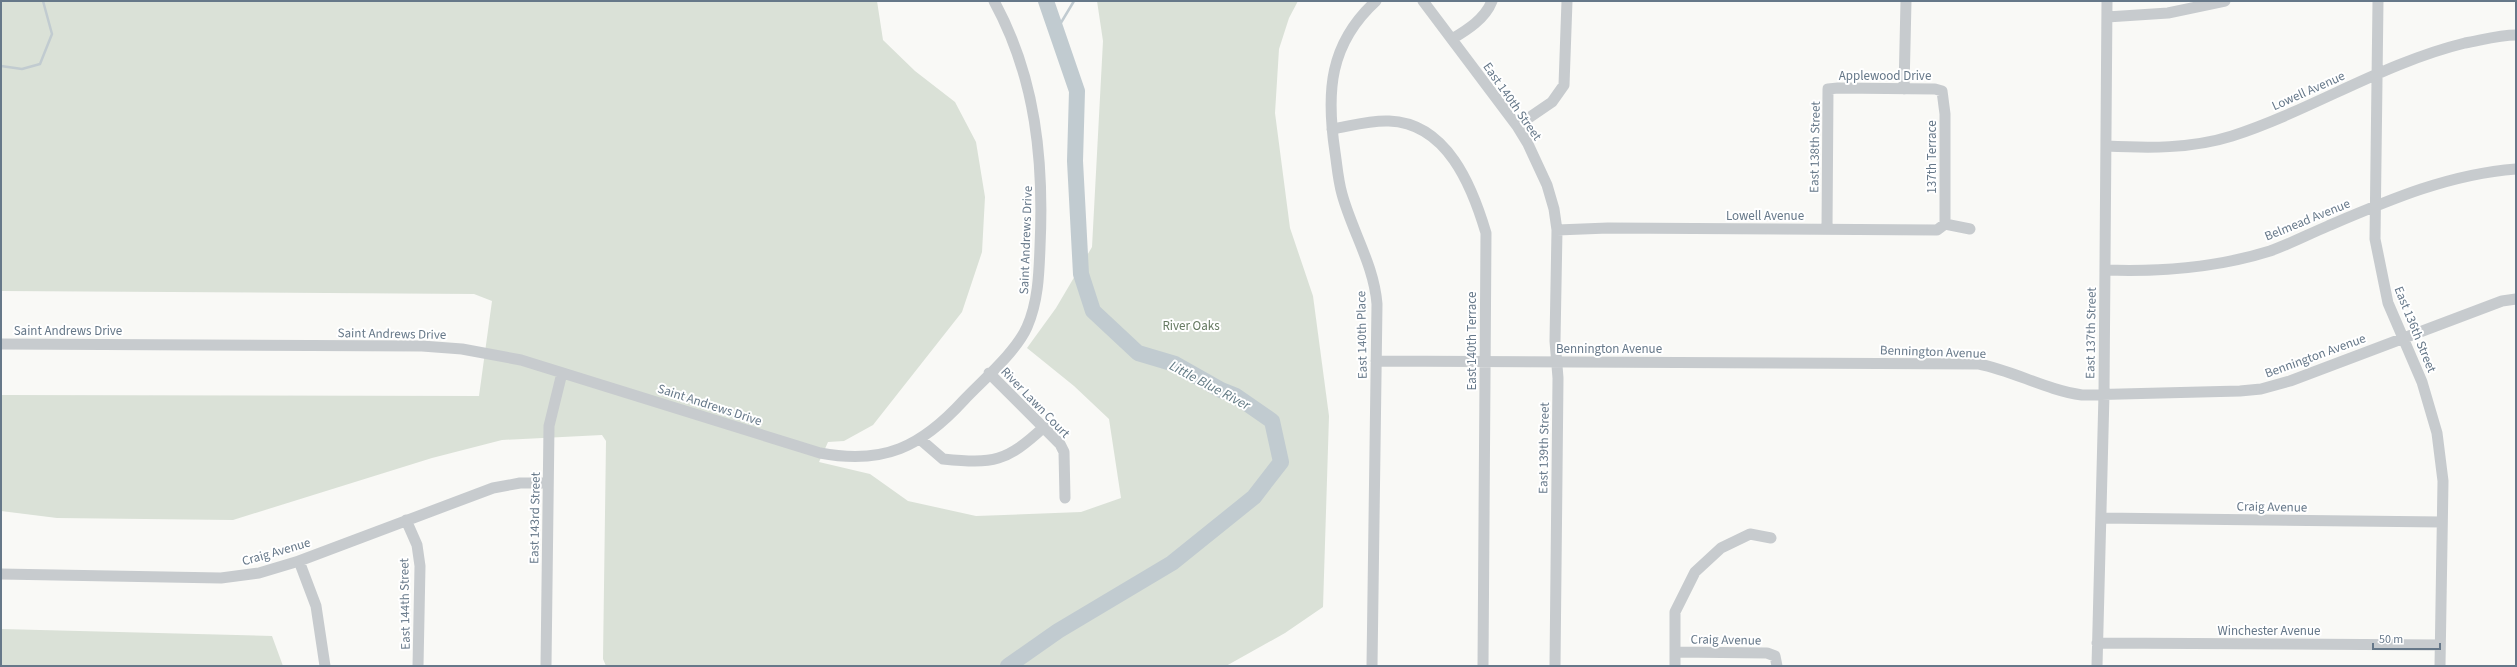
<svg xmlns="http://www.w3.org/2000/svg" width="2517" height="667" font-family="'Source Sans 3',sans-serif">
<rect width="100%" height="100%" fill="#f9f9f6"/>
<path fill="#dae1d7" d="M1,1H877L883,40L915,71L955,102L976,142L985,197L982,252L962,312L873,425L844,441L828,442L819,462L870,474L908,501L976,516L1081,512L1121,498L1109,419L1074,386L1027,348L1056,308L1092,247L1103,41L1097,1H1298L1289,18L1279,49L1275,113L1290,228L1313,296L1329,416L1323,607L1285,633L1226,666H606L603,659L606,441L602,435L502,440L432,458L233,520L57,518L1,511V395L479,396L492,301L474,294L1,291Z
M1,629L272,636L283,666H1Z"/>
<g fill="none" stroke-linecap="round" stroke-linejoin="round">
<path stroke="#c1cbd0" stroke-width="2.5" d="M1056,31L1074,1
M1,66L22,69L40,64L52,34L43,1"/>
<path stroke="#c1cbd0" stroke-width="16" d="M1008,666L1058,631L1172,563L1254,497L1281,462L1272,421L1236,396L1221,390L1175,364L1138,353L1093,311L1081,274L1075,161L1077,91L1046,1"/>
<path stroke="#c7cbce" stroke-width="11" d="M1423,1L1517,126L1528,144L1547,185L1554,209L1557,230L1555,341L1558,378L1555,666
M2378,1L2375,239L2388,303L2422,382L2437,433L2443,481L2440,666
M2107,17L2168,13L2225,1
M1452,39C1467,30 1485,19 1492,1
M1904,89L1906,1
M1517,126L1552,102L1564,85L1567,1
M1332,129C1350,126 1371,120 1389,121C1447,123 1472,186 1486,233L1483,666
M2106,146C2148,148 2191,149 2232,136C2312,110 2383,63 2465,43C2482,40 2499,35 2516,35
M1827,229L1828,89L1838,88L1935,89L1942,91L1945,114V224
M1557,230L1608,228L1937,230L1945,224L1970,229
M2105,270C2161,272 2216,268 2270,251C2290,244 2309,234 2328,226C2389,200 2449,174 2516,169
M1,344L422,346L462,349L521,360L820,453C884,465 921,447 964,400C983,380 1016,352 1027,327C1038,302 1039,275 1040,247C1044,161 1036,78 994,1
M1376,361L1979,364C2014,371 2046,390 2082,395L2240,391L2261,389L2290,381L2502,301L2516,299
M989,373L1060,444L1064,452L1065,498
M921,440L943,459C994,464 1006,462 1044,427
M2101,518L2442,522
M406,520L417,545L420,566L418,666
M299,561L316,606L325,666
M1,574L221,578L259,573L299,561L493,488L520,483H548
M2097,643L2440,645
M1676,652L1767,653L1775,656L1777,666
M546,666L549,426L562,373
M1372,666L1377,304C1374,265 1352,231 1342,194C1338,180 1337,165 1335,152C1326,92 1329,44 1376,1
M1675,666V612L1695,572L1721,548L1750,534L1771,538
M2097,666L2104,394L2107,1"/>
</g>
<g text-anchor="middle" stroke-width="4" stroke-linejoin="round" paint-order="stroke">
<g font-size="13" fill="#667889" stroke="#fff">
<text x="1885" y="80">Applewood Drive</text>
<text transform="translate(2308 90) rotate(-24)" y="5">Lowell Avenue</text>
<text transform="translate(1513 101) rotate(55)" y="5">East 140th Street</text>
<text transform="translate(1814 147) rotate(-89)" y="5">East 138th Street</text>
<text transform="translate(1931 157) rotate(-90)" y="5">137th Terrace</text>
<text x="1765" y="220">Lowell Avenue</text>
<text transform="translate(2307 219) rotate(-22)" y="5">Belmead Avenue</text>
<text transform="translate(1025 240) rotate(-88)" y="5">Saint Andrews Drive</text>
<text transform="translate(2416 329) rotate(68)" y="5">East 136th Street</text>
<text x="68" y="335">Saint Andrews Drive</text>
<text transform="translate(392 333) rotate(1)" y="5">Saint Andrews Drive</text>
<text transform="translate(2090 333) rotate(-89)" y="5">East 137th Street</text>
<text transform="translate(1361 335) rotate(-91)" y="5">East 140th Place</text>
<text transform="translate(1471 341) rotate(-90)" y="5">East 140th Terrace</text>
<text x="1609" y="353">Bennington Avenue</text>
<text transform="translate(1933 351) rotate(2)" y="5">Bennington Avenue</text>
<text transform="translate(2315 355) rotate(-20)" y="5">Bennington Avenue</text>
<text transform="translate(1036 402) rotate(46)" y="5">River Lawn Court</text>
<text transform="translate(710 404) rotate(18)" y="5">Saint Andrews Drive</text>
<text transform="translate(1543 448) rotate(-89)" y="5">East 139th Street</text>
<text transform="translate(2272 506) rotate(1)" y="5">Craig Avenue</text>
<text transform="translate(534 518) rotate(-89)" y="5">East 143rd Street</text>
<text transform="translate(276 551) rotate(-16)" y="5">Craig Avenue</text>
<text transform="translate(404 604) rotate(-91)" y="5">East 144th Street</text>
<text x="2269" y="635">Winchester Avenue</text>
<text transform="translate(1726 639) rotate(1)" y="5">Craig Avenue</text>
</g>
<g font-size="13" fill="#667a62" stroke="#fff">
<text x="1191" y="330">River Oaks</text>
</g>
<g font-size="14" font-style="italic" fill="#627a84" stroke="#fff">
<text transform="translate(1210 385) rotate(28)" y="5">Little Blue River</text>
</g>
</g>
<rect width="2517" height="667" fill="none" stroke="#667889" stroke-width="4"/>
<path d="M2373 643v6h67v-6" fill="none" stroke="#667889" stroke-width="2"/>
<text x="2379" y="643" font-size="12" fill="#667889" stroke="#ffffff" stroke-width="3" paint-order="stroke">50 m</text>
</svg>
